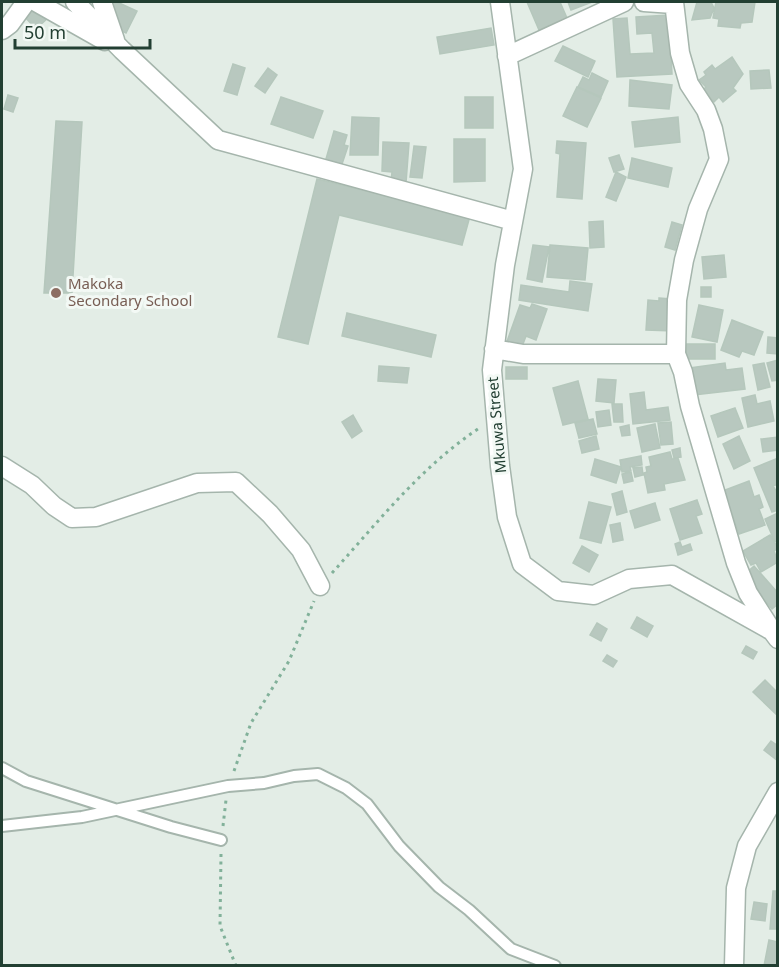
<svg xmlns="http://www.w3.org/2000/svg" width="779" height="967" font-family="'Noto Sans',sans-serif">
<rect width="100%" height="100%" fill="#e3ede6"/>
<path fill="#b8c8bf" stroke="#b5c7bc" stroke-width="1.5" d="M110,2H117L137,11L126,33L101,21Z
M527,2H560L567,18L539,30Z
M568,2H592L571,10Z
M697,2H711L714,8L710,18L692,20Z
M716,2H755L752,22L741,23L740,28L718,26L719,19L713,18Z
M38,4L49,17L36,29L24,16Z
M669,15L672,74L617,77L613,19L627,18L630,54L654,53L652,33L637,34L636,17Z
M491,28L494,45L440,54L437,37Z
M563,46L595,61L588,77L555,61Z
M732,57L743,74L733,88L736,91L723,102L719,97L714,102L703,90L706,87L699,80L706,75L704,72L712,65L715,69Z
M233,64L245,68L237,95L224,91Z
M268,68L277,75L265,93L255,86Z
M769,70L771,88L751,89L750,71Z
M592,73L608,81L601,97L578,87L583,77L589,80Z
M630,80L672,85L669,109L629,106Z
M577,87L601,98L587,127L563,116Z
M8,95L18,98L13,112L4,109Z
M281,97L323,111L313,138L271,124Z
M465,97H493V128H465Z
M352,117L379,118L378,155H350Z
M678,117L680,142L635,147L632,122Z
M56,121L82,122L72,293H44Z
M334,131L347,135L344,145L348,146L342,164L326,159Z
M454,139H485V181L454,182Z
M557,141L586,143L582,199L557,197L560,154L556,153Z
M383,142L409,143L406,183L391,182L392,172L382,171Z
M414,146L426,147L422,178L410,177Z
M619,155L624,169L614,172L609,158Z
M632,158L672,168L668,187L628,178Z
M616,172L626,177L616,201L606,197Z
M317,179L470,216L462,245L339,215L308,344L278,337Z
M603,221L604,247L590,248L589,222Z
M672,222L682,225L675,250L665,247Z
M533,245L549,247L542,282L527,279Z
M550,245L588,248L585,280L547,277Z
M724,255L726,277L704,279L702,257Z
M570,281L592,284L588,311L519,300L521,285L569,292Z
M701,287H711V297H701Z
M659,298L671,299L673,331L646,330L648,300L659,301Z
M532,304L547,309L536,340L526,336L520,352L505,347L520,305L530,308Z
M699,305L723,310L717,342L692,337Z
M347,313L436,335L431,357L342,336Z
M732,320L763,332L754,355L742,351L739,357L721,350Z
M768,337L778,338V354L767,353Z
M686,344H715V359H686Z
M778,360V380L772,381L767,363Z
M725,363L726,370L742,368L745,389L694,395L690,368Z
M764,363L770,387L758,390L753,365Z
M379,366L409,368L407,383L378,381Z
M506,367H527V379H506Z
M598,379L616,380L614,403L596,401Z
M578,381L588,419L563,425L553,388Z
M644,392L646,410L668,407L670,420L633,424L630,394Z
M755,395L757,404L770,401L774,421L748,427L742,398Z
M612,404H622L623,422H614Z
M735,408L743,428L718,437L711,416Z
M609,410L611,425L598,427L596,412Z
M353,415L362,431L352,438L342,422Z
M593,419L597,434L579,438L575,423Z
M671,422L673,444L661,445L658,423Z
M655,424L660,448L642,452L637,428Z
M629,425L630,435L622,436L620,427Z
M596,436L599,449L582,453L579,441Z
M739,436L750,461L734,469L723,444Z
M778,437V450L763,452L761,439Z
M680,448L681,457L674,458L672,450Z
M670,452L672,459L678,458L685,480L664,484L665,490L648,493L644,473L647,472L646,467L651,466L649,457Z
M641,456L642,465L630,467L631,471L622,472L620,460Z
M778,458V484L773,486L778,494V510L772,512L754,468Z
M595,459L621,467L616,483L591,475Z
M642,467L643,475L635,477L633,468Z
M631,472L633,481L624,483L622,474Z
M749,481L754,497L759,495L763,507L759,509L765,525L739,534L730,509L726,510L720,492Z
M622,491L627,512L617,515L612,494Z
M697,500L702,514L696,516L702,533L680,540L670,509Z
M589,502L611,507L601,543L580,538Z
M655,503L660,520L635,528L630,511Z
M778,513V541L775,542L765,519Z
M620,523L623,540L613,542L610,525Z
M770,535L778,548L774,551L778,562L761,572L756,563L751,565L743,551Z
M680,542L682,547L690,544L692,550L678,555L675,544Z
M582,546L598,555L589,572L573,563Z
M754,566L778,593V604L772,609L744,575Z
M637,617L653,626L647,637L631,628Z
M597,623L607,629L601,641L590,635Z
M746,646L757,652L753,659L742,653Z
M607,655L617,661L613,667L603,661Z
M765,680L778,693V716L753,692Z
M771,741L778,746V761L764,750Z
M773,891H778V929H770Z
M754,902L767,904L765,921L751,919Z
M769,940L778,942V966H764Z"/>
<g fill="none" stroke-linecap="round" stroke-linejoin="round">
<g stroke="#a5b5ac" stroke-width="14">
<path id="service" d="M2,768L26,781L171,827L221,840
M2,826L82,817L228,786L264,783L294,776L318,774L346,788L367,804L399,846L439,887L469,910L511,949L555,966"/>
</g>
<g stroke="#a5b5ac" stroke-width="21">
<path id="minor" d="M36,2L105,41
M75,2L122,50L218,140L513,221
M102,2L115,40
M500,2L523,169L505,265L492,370L500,466L507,517L522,564L558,591L594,595L629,579L672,575L772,631L778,639
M644,2L673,4
M674,2L680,53L689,84L706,110L713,129L719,159L698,209L684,260L677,300L676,354L683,372L690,406L736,563L748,593L771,629
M2,30L10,24L26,2
M507,56L624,2
M494,349L523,354H676
M2,466L32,485L54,506L72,518L96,517L197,483L236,482L270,514L301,550L320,586
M734,966L736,888L747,846L778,792"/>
</g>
<path stroke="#82b19a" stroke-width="3" stroke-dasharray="3 4.5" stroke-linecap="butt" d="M332,573C378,522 421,467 478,429
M234,771L251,723L289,661L314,601
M223,826L226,800
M221,854L220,926L236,966"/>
<use href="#service" stroke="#fff" stroke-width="10"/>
<use href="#minor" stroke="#fff" stroke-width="18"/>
</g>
<circle fill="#8d6e63" stroke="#f3f9f5" stroke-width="2" cx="56" cy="293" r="6"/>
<g text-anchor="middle" stroke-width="6" stroke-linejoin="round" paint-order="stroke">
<g font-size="15" fill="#785e54" stroke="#f3f9f5" text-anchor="start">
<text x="68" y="289">Makoka<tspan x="68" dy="17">Secondary School</tspan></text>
</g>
<g font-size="15" fill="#223f32" stroke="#f3f9f5">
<text transform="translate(497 425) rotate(-95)" y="5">Mkuwa Street</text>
</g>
</g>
<rect width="779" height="967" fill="none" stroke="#223f32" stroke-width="6"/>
<path d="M15 39v9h135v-9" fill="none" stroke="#223f32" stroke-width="3"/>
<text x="24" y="39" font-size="18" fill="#223f32" stroke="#f3f9f5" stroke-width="4.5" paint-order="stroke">50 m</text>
</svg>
